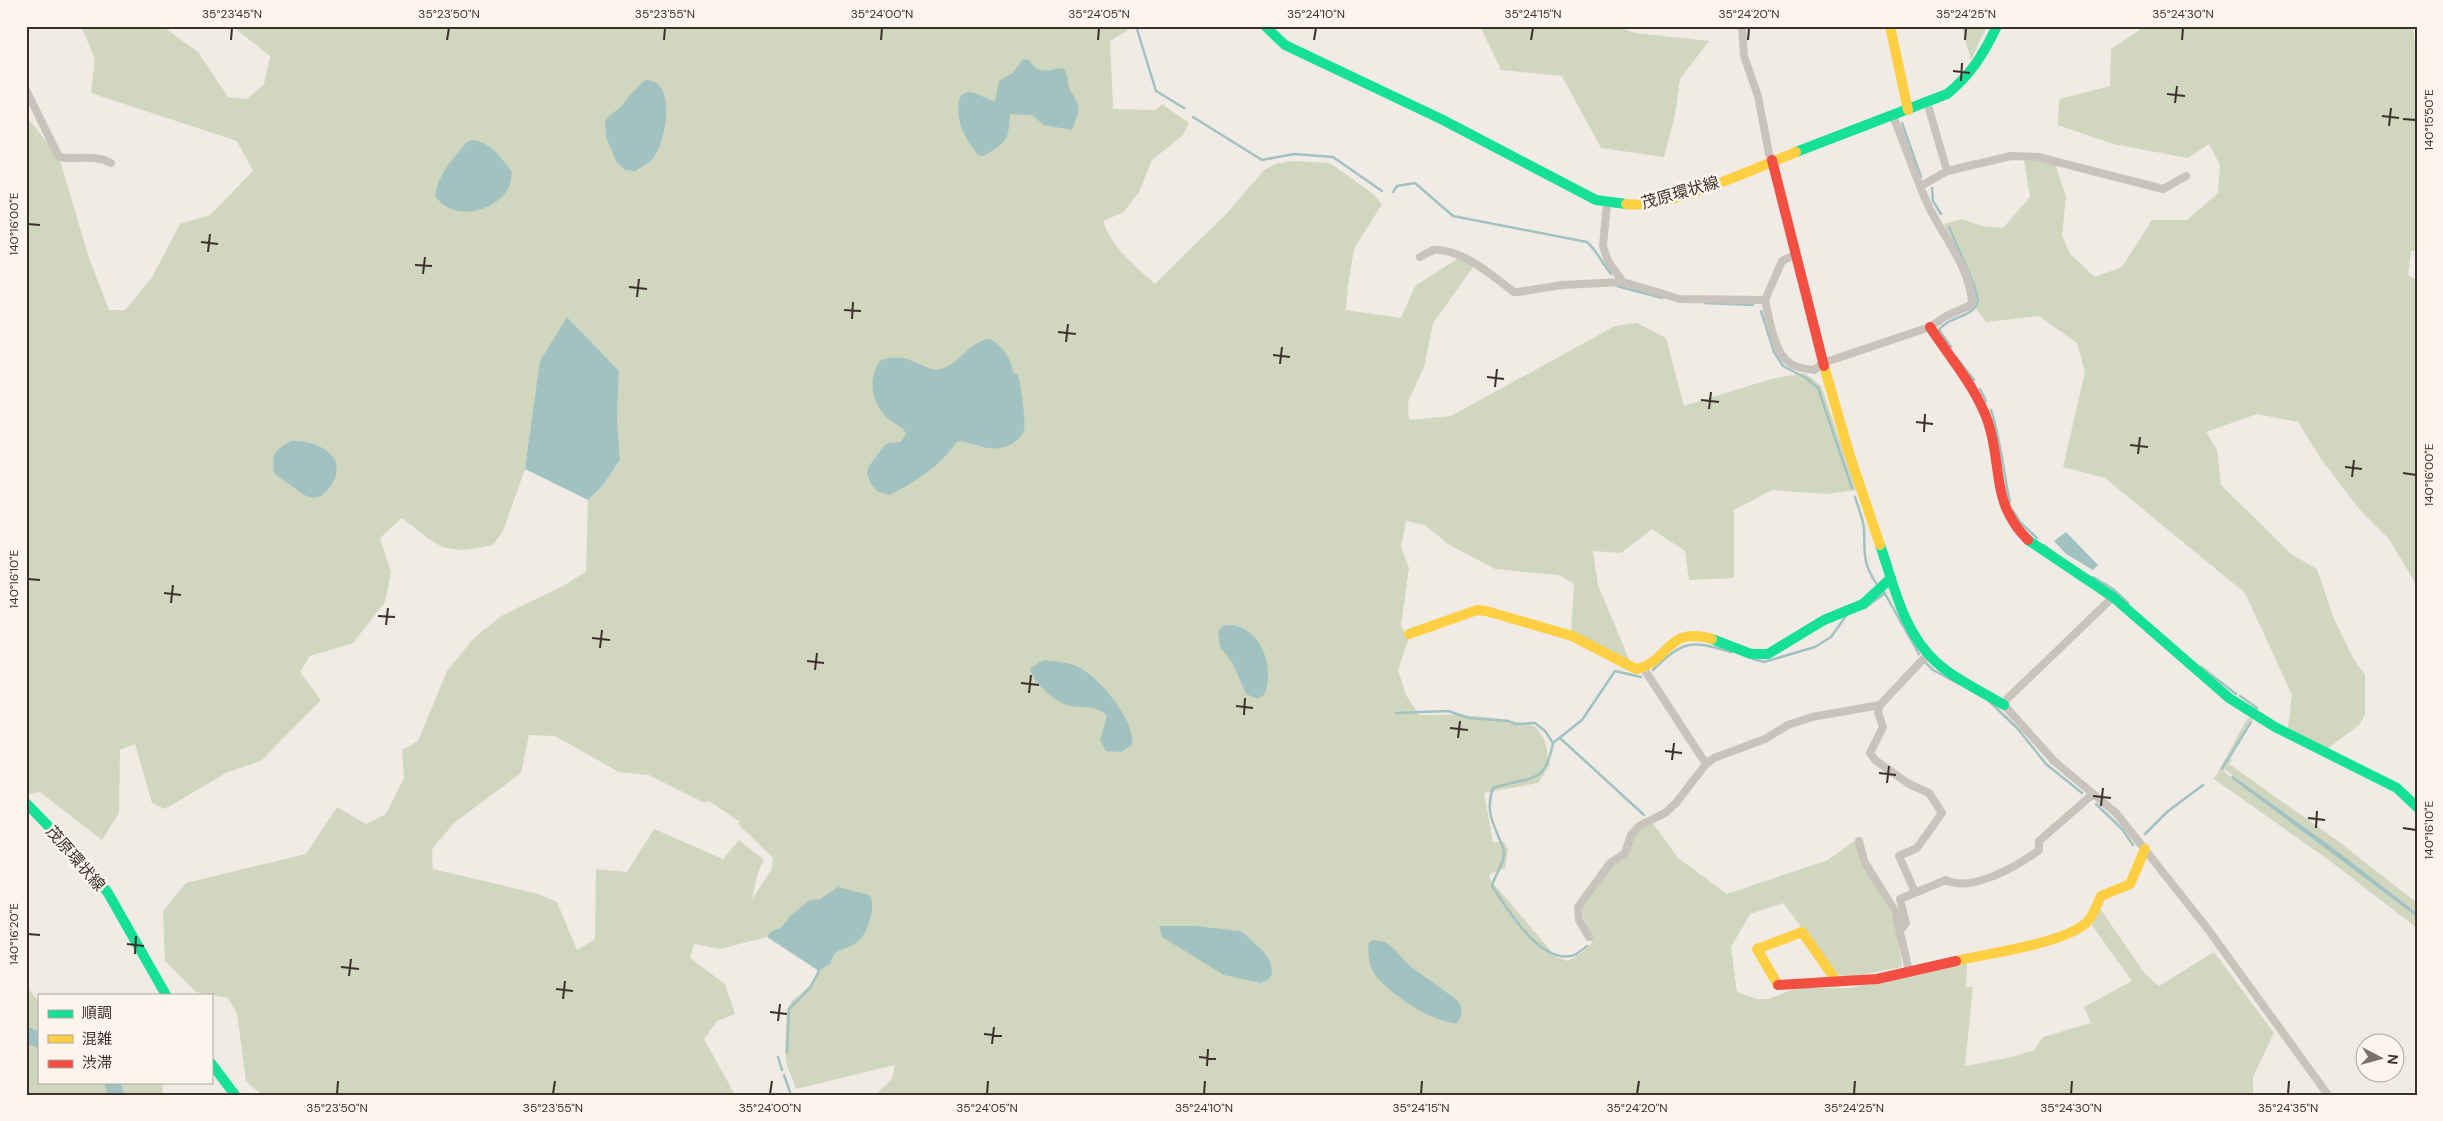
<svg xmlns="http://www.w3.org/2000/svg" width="2443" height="1121" font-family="'DM Sans','Noto Sans JP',sans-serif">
<rect width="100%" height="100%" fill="#f0ebe5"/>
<path fill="#d1d6bf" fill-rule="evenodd" d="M81,26H162L198,52L228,97L247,99L264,84L270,56L232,26H1128V30L1110,41L1113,109L1156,110L1162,104L1189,123L1182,136L1152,160L1139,192L1124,212L1103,221C1112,248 1133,264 1155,284L1228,212L1264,170L1276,164L1291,161L1330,163L1372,193L1382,204L1354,249L1348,285L1346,310L1401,318L1415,286L1457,259L1474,266L1433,323L1424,367L1408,402L1409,420L1451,416L1615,326L1637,323L1666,338L1684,406L1771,379L1805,373L1821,386L1857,490L1826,494L1772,490L1734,510V578L1689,580L1685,551L1652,529L1621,553L1593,551L1598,585L1631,664L1571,633L1574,584L1559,575L1495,569L1448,544L1425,525L1406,521L1401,547L1409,568L1401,626L1409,638L1398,670L1406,695L1419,715C1459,714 1498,716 1536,727L1545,741L1550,765L1538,783L1484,793L1493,842H1504L1508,850L1505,868L1490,874L1489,878L1556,957L1568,961L1583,952L1592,943L1580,906L1610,867L1629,853L1634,833L1652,822L1678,858L1727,894L1828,860L1856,840L1893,918L1898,935L1902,967L1850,977L1838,975L1783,903L1750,914L1731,947L1737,992L1757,999H1769L1796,988H1850L1967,961L1966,987H1973L1965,1066L2012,1057L2034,1050L2043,1037L2091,1023L2084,1007L2132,981L2091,924L2099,907L2145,974L2159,986L2214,952L2274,1033L2253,1077V1095H875L892,1079L895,1065L796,1089L787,1065L785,1050L787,1009L792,1001L813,983L819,971L831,963C834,951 841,948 851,946L872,903L869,895L810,900L782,927L770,932L767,937L720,949L694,944L690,958L725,984L735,1014L717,1021L704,1039L735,1095H262L246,1081L237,1013L228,998L196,992L165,961L163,911L186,883L306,854L337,807L366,824L386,814L404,778L402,750L418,741L447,671L473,639L501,616L561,587L586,572L588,500L603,485L620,460L617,418L619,371L567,317L533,423L525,469L503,531L493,545C443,556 441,548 402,518L380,538L391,572L385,602L353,643L310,656L300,672L321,700L262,760L226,773L165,809L152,803L135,744L120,750L119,813L102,840L40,792L26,795V116L59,157L89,258L109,310H125L151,279L180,224L210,215L253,171L237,141L91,93L95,59ZM529,735L555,736L619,772L649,775L705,803L709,801L740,822L738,824L773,858L772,869L752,899L758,872L764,860L739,840L723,859L654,829L627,872L596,869L595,939L577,950L557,902L538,894L433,869L432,849L454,823L521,773Z
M1480,26H1616L1635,33L1709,41L1680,79L1675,115L1664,157L1601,148L1562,76L1501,70Z
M1943,26H1987L1971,60L1962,28Z
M2140,26H2413L2417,66V251H2411L2408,275L2417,280V586L2389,539L2360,510L2321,459L2298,422L2257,414L2206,432L2217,450L2221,485L2291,554L2317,569L2333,617L2353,658L2365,675V715L2360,724L2327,749L2288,728L2292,695L2245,593L2105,478L2063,467L2085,372L2077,343L2039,316L1986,322L1972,304L1944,224L1962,219L1982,226L2003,228L2030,197L2024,160L2055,163L2066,197L2062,235L2070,254L2095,277L2122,267L2152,220H2187L2218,193L2220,165L2209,144L2188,158L2113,144L2058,125L2059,99L2110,86L2111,49L2140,30Z
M2253,716L2255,717L2250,721L2222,769L2231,778L2417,917V928L2330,861L2214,779L2247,719Z
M2230,758L2232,760L2229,764L2338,841L2417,903V913L2332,847L2224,769Z
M26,986L39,1002V1082H162L163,1095H26Z"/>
<path fill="#a1c2c1" d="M1023,59L1029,60C1039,75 1047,70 1063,68C1070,75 1066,83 1070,90C1082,110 1080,108 1072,130L1044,125L1032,115L1010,114C1008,141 1008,141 984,156L978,155C964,137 954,120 960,97C972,85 981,99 995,101L999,81L1013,73Z
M645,80C678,79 666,140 654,157C650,163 641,167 635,171L625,170L616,161L606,137L605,122L609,116L622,106L629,96Z
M473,140C492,143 501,158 512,172C511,176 511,183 509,187C495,213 453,222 435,196C439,172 452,160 467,142Z
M567,317L619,371L617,418L620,460L603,485L588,500L525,469L540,361Z
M990,339C1001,344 1013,361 1013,373L1018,375C1021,386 1026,419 1024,430C1022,439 1009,447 1000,448C985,451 971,441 957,441C942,465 915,482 890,495L878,492L871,484L867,474L869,466L884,446L889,443L901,442L906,433C902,426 896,425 890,420C872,406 866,378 881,360C912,350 923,373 941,369C960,364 969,341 990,339Z
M292,441C307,440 327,446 335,460C338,471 337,476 331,485C319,504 308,499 293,487C287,482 279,479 274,472C271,453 276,449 292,441Z
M2066,532L2098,565L2093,570L2066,554L2054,541Z
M1233,625C1263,631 1275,669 1264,695L1258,699L1246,694L1233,664L1220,647L1218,632L1223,626Z
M1044,660C1056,662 1072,662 1082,669C1102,681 1136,722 1132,745L1121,752L1106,751L1100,740L1107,716C1098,705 1083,708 1071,706C1056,704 1032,682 1030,668Z
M2232,775L2332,847L2417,913V917L2231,778Z
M838,887L869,895C873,900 872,904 872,910C870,923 864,941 851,946C841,950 834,950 831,963L819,971L767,937L770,932L782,927L790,916L810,900L820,899Z
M1159,926H1195L1241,931L1263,951L1270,961L1272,974L1269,979L1261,983L1224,975L1162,937Z
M1373,940L1385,942L1392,947L1410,966L1457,1000C1463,1007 1463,1015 1457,1023C1433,1023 1391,995 1376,976C1369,966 1367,954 1369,942Z"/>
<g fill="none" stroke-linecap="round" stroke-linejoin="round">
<path stroke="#a1c2c1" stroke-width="2.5" d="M1136,26L1156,91L1184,108
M1193,117L1262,160L1294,154L1333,157L1382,191
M1902,123L1921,177
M1932,188L1933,201L1941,214
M1393,192L1397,186L1415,183L1453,216L1587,242C1597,251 1602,263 1611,274
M1949,227L1974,285L1978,301C1974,318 1948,316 1939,330L1951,347
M1617,286L1662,298
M1705,303L1753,305
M1761,311L1774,352L1783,366L1806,378L1818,388L1852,488
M1956,357L1974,380
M1980,389L1986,401
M1991,410C2001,440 2003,471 2010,502
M1855,497C1858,507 1863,518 1864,529C1865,552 1862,562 1876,583
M2013,511L2020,522L2037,538
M2044,545L2056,555
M2093,577L2113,589L2128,603
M1884,592L1919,654
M1865,608L1885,593
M1753,659L1764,662L1815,647L1831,637L1846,616
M1926,663L1933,670L1959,684
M2201,667L2236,694
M1653,670C1684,640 1690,640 1731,652
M2240,696L2257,708
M1989,701L2018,729L2046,764L2082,793
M1396,713L1448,711L1469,718L1509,721L1515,724L1535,723L1545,731L1553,743C1545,787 1528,776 1493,788C1486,808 1491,819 1499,838C1501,842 1504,848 1504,853C1504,865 1495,874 1492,886C1508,909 1538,962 1571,956C1577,955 1582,950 1587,946
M1560,738L1644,815
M1553,743L1582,720L1615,671L1641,677
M2222,769L2251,722
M2096,804L2122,829L2133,845
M2145,834L2167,812L2203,785
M787,1052L789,1009L810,988L819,971
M778,1057L782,1070
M784,1075L791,1095"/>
<path stroke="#a1c2c1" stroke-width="16" d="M26,1035L39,1040
M112,1082L116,1095"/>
<path stroke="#c9c3be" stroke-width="8" d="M1742,26L1744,56L1758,96L1769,154L1772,160
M26,90L59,157C77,160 94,154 111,163
M1927,102L1947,171
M1921,186L1947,171L2011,156L2038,157L2163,189L2186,176
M1607,202L1603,246L1608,261L1623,282L1680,299L1765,300L1782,261L1796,254
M1420,257C1424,255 1430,251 1434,250C1461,248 1494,277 1514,292H1518L1562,285L1623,282
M1765,300C1769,317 1774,354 1791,364C1797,368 1806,369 1814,370L1823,363L1930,327L1946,316L1969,306L1972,302C1969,265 1943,237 1928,205C1915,176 1905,145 1893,116
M2113,597L2007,699L2004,705L2054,761L2116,813L2207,928L2328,1095
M1644,669L1706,764
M1859,841L1864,861L1895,911L1909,971
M1915,892L1899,856L1917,848L1942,813L1929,793L1909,784L1875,760L1870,753L1883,727L1878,712L1880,705L1928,654
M1900,931L1906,923L1900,899L1946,880C1971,893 2018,866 2039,850V841L2093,794
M1589,937L1579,920L1578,907L1610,863L1625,853L1631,835L1639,826L1665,813L1676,803L1706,764L1714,758L1765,739L1788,725L1812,717L1880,705"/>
<path stroke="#16e098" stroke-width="10" d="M1265,26L1285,45L1441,119L1596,200L1626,204
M1796,152L1947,94C1971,75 1984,53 1997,26
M2028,540L2113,597L2229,698L2275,727L2397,788L2417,807
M1880,545C1894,585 1903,632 1936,662C1956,680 1981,691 2004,705
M1712,639L1751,654H1768L1824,620L1863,604L1891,578
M26,803L90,869L108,893L166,995
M211,1063L235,1095"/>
<path stroke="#ffcf43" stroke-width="10" d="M1890,26L1908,110
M1626,204C1667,210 1756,168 1796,152
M1824,366L1849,453L1880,545
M1409,634L1477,610L1486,611L1572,636L1636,669C1670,662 1666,625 1712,639
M1956,961C1989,953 2062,944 2086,923C2093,917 2097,904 2101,896L2130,884L2145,849
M1778,985L1757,949L1802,932L1837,982"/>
<path stroke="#f24e42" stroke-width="10" d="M1772,160L1824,366
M1930,327C1950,358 1976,387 1988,422C2003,467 1990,502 2028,540
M1778,985L1877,979L1956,961"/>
</g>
<path fill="none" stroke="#3b302b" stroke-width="2" d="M231,40L232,28M447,40L449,28M664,40L665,28M881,40L882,28M1098,40L1099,28M1314,40L1316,28M1531,40L1533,28M1748,40L1749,28M1965,40L1966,28M2182,40L2183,28M1953,71L1970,73M1961,81L1962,63M2167,94L2185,96M2175,103L2177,86M2382,116L2399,118M2403,119L2416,120M2389,126L2391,108M28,224L40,225M201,242L218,244M208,252L210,234M415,265L432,266M423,274L425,257M629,287L647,289M637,297L639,279M844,310L861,311M852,319L853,302M1058,332L1076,334M1066,342L1068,324M1273,355L1290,357M1280,364L1282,347M1487,377L1504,379M1495,387L1497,369M1701,400L1719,402M1709,409L1711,392M1916,422L1933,424M1924,432L1925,414M2130,445L2148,447M2138,454L2140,437M2345,467L2362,469M2403,473L2416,475M2352,477L2354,460M28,579L40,580M164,593L181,595M171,603L173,585M378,616L395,617M386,625L388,608M592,638L610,640M600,648L602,630M807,661L824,663M815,670L817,653M1021,683L1039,685M1029,693L1031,675M1236,706L1253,708M1244,715L1245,698M1450,728L1468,730M1458,738L1460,721M1665,751L1682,753M1672,760L1674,743M1879,773L1896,775M1887,783L1889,766M2093,796L2111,798M2101,806L2103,788M2308,818L2325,820M2316,828L2317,811M2403,828L2416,830M28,934L40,935M127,944L144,946M135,954L136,936M341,967L359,969M349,976L351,959M556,989L573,991M563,999L565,981M770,1012L787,1014M778,1021L780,1004M984,1034L1002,1036M992,1044L994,1027M1199,1057L1216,1059M1207,1066L1208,1049M337,1094L338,1081M553,1094L555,1081M770,1094L772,1081M987,1094L988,1081M1204,1094L1205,1081M1421,1094L1422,1081M1637,1094L1639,1081M1854,1094L1855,1081M2071,1094L2072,1081M2288,1094L2289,1081"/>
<g text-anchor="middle" stroke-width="5" stroke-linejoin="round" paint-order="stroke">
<g font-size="16" fill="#3b302b" stroke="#fbf5ee">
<text transform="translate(1680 192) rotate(-16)" y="6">茂原環状線</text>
<text transform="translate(76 858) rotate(49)" y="6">茂原環状線</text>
</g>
</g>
<rect width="2443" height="1121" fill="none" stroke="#fbf5ee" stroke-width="55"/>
<rect x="38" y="994" width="175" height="90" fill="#fbf5ee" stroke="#aea6a0"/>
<rect x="48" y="1010" width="25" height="8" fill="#16e098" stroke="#aea6a0"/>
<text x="82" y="1018" font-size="15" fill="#3b302b">順調</text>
<rect x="48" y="1035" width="25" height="8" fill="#ffcf43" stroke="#aea6a0"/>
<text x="82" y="1044" font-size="15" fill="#3b302b">混雑</text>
<rect x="48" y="1060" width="25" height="8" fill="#f24e42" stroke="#aea6a0"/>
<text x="82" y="1068" font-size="15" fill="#3b302b">渋滞</text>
<g transform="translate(2380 1058) rotate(96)"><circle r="24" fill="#fbf5ee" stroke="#aea6a0"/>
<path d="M0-4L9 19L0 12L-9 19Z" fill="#7a716c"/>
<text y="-8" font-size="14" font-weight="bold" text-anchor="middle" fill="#3b302b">N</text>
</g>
<rect x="28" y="28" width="2388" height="1066" fill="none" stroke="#3b302b" stroke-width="2"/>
<g font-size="12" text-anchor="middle" fill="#3b302b">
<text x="232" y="18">35°23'45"N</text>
<text x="449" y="18">35°23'50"N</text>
<text x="665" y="18">35°23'55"N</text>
<text x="882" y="18">35°24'00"N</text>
<text x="1099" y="18">35°24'05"N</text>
<text x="1316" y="18">35°24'10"N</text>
<text x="1533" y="18">35°24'15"N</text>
<text x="1749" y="18">35°24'20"N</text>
<text x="1966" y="18">35°24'25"N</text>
<text x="2183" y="18">35°24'30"N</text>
<text transform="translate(2429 120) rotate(-90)" y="4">140°15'50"E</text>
<text transform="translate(14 224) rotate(-90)" y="4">140°16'00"E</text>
<text transform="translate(2429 475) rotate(-90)" y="4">140°16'00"E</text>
<text transform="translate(14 579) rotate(-90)" y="4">140°16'10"E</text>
<text transform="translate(2429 830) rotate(-90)" y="4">140°16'10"E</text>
<text transform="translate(14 934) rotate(-90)" y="4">140°16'20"E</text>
<text x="337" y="1112">35°23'50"N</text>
<text x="553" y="1112">35°23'55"N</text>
<text x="770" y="1112">35°24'00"N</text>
<text x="987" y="1112">35°24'05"N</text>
<text x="1204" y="1112">35°24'10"N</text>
<text x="1421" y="1112">35°24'15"N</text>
<text x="1637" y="1112">35°24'20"N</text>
<text x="1854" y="1112">35°24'25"N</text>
<text x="2071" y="1112">35°24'30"N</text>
<text x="2288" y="1112">35°24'35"N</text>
</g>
</svg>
